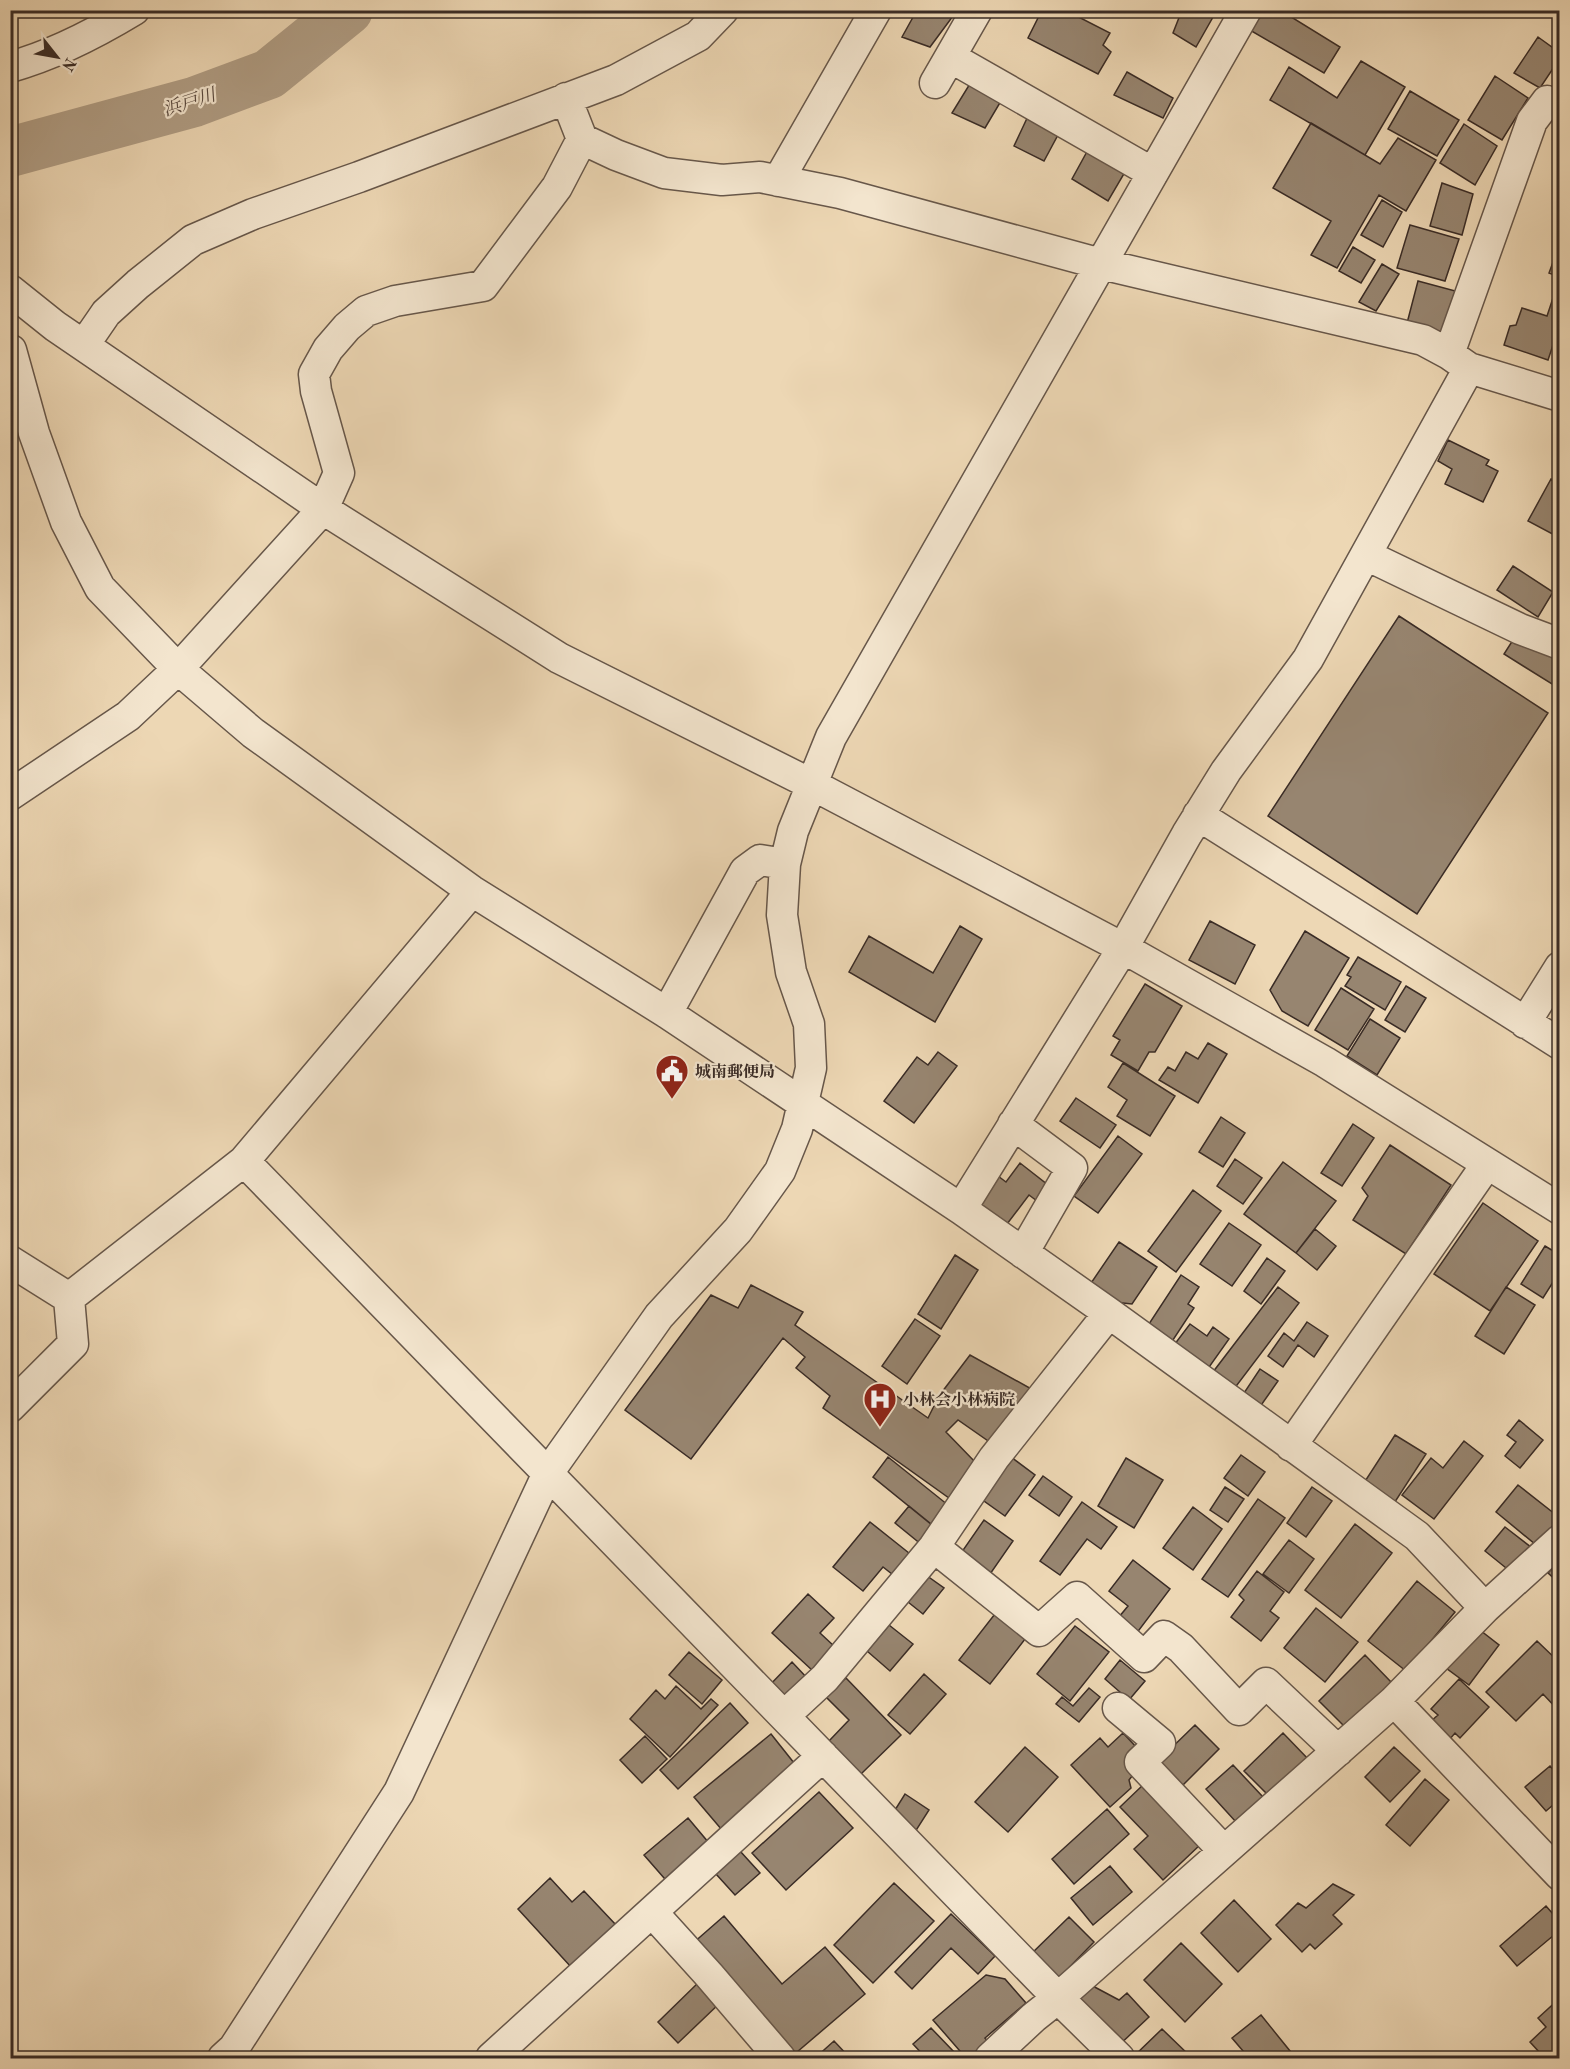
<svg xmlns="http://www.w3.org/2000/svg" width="1570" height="2069" font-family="'Old Standard TT','Noto Serif JP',serif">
<rect width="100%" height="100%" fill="#edd7b4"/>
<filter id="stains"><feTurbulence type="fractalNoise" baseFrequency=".00333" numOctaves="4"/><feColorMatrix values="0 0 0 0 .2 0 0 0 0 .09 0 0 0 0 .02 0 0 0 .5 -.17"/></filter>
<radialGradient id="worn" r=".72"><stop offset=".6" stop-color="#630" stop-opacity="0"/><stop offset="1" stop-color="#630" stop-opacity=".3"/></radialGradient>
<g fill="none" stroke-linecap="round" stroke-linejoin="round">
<path stroke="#b09d84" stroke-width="50" d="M10,152L194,102L269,74L348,10"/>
</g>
<path fill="#978570" stroke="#3a2c26" stroke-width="1.5" d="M917,10H942L953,16L930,47L902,37Z
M1042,10H1065L1110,33L1103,45L1111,52L1098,74L1028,38Z
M1182,10H1217L1196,47L1173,33Z
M1259,10H1280L1340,47L1324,73L1248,29Z
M1538,37L1560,53V58L1540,88L1514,73Z
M1361,61L1405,87L1365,155L1270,100L1289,67L1337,98Z
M1127,72L1173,98L1163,118L1114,95Z
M1495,76L1528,98L1502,140L1468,120Z
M971,82L1001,101L985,128L952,113Z
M1410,91L1459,120L1437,156L1388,129Z
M1029,114L1059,133L1044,161L1014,146Z
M1311,123L1380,164L1398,138L1436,160L1406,211L1379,195L1337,268L1311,255L1331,221L1273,188Z
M1464,124L1497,146L1475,185L1440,163Z
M1089,148L1125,172L1108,201L1072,179Z
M1442,183L1473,194L1462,235L1430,226Z
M1382,200L1402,212L1383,247L1361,235Z
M1410,225L1459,239L1445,281L1397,268Z
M1353,247L1375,260L1361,283L1339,271Z
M1556,254L1560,255V277L1549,273Z
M1382,264L1399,274L1376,311L1359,302Z
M1560,277V324L1548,360L1504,345L1510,326L1516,325L1522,308L1547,316Z
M1418,281L1459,292L1448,337L1406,327Z
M1448,440L1489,460L1486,465L1498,471L1483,502L1445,484L1452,469L1438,461Z
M1551,479L1560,484V538L1528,521Z
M1513,566L1553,592L1538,617L1497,590Z
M1399,616L1548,713L1417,914L1268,816Z
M1520,629L1560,653V689L1504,654Z
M1210,921L1255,945L1235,984L1189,960Z
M960,926L982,939L935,1022L849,972L869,936L933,973Z
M1305,931L1349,958L1308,1026L1282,1011L1270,990Z
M1358,957L1401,982L1385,1010L1345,986L1351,977L1347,975Z
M1145,984L1182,1006L1155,1052H1149L1138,1071L1111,1055L1120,1040L1113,1036Z
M1406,986L1426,998L1405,1032L1385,1020Z
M1341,988L1374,1009L1348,1050L1315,1030Z
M1370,1019L1400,1038L1377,1075L1347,1056Z
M1208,1043L1227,1054L1198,1103L1159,1080L1168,1067L1175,1071L1186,1052L1198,1059Z
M938,1052L957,1066L914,1123L884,1101L917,1057L928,1065Z
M1123,1063L1175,1096L1150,1136L1117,1116L1127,1100L1108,1087Z
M1076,1098L1116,1125L1100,1148L1060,1121Z
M1221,1117L1245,1133L1223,1167L1199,1152Z
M1353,1124L1374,1138L1342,1186L1321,1173Z
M1118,1136L1142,1154L1098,1213L1074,1196Z
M1390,1145L1451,1185L1406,1254L1353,1220L1368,1196L1362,1188Z
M1235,1159L1262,1178L1243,1204L1217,1186Z
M1283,1162L1336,1201L1296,1253L1244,1214Z
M1020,1163L1048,1185L1037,1201L1029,1195L1001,1232L968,1207L994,1173L1006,1182Z
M1193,1190L1221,1211L1176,1272L1148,1251Z
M1483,1203L1538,1241L1490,1311L1434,1274Z
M1229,1223L1261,1245L1232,1286L1200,1264Z
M1315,1229L1336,1246L1317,1270L1296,1253Z
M1119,1242L1157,1267L1132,1304L1104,1301L1087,1289Z
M1545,1246L1560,1255V1271L1543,1298L1521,1284Z
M955,1255L978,1270L941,1329L918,1314Z
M1267,1258L1285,1271L1261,1304L1244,1291Z
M1181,1275L1199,1287L1188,1304L1194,1308L1169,1346L1145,1330Z
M751,1285L803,1312L795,1325L928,1418L939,1396L970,1355L1035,1391L994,1445L958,1420L946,1432L977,1464L949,1498L823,1408L830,1396L796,1368L805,1357L783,1338L691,1459L625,1410L711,1295L738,1308Z
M1278,1287L1299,1303L1234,1389L1213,1372Z
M1506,1287L1535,1305L1504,1354L1475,1336Z
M915,1319L940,1336L907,1384L882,1366Z
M1307,1322L1328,1336L1314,1357L1298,1345L1283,1367L1268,1356L1284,1333L1294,1341Z
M1190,1324L1207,1336L1213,1327L1229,1339L1207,1370L1174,1345Z
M1260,1369L1278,1381L1257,1411L1240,1399Z
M1519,1420L1543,1440L1520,1468L1505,1456L1516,1442L1507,1435Z
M1395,1435L1426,1454L1391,1508L1360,1489Z
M1464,1441L1483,1456L1434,1519L1402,1495L1431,1458L1443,1468Z
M1007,1454L1035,1475L1005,1516L977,1496Z
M1241,1455L1265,1472L1248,1496L1224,1478Z
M888,1457L948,1505L932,1525L873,1477Z
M1126,1458L1163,1480L1134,1528L1098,1506Z
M1043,1476L1072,1497L1059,1516L1029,1495Z
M1518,1485L1560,1518V1525L1541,1549L1496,1512Z
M1225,1487L1244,1499L1228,1522L1210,1510Z
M1312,1487L1332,1501L1306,1537L1287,1523Z
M1258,1499L1285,1518L1228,1597L1202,1579Z
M1082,1502L1117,1527L1101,1549L1087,1539L1060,1575L1040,1561Z
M909,1506L936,1528L922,1545L895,1523Z
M1193,1507L1222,1529L1193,1570L1163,1548Z
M984,1520L1013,1541L988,1577L959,1556Z
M870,1522L914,1557L897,1578L883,1567L863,1591L833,1567Z
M1355,1524L1392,1553L1341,1618L1305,1590Z
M1505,1527L1536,1551L1516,1576L1485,1551Z
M1289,1540L1314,1559L1289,1593L1263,1574Z
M1133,1560L1170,1589L1133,1638L1114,1623L1128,1606L1109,1591Z
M1560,1560V1584L1548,1573Z
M1257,1571L1284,1592L1270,1611L1279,1618L1261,1641L1231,1617L1244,1600L1239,1595Z
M923,1573L944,1588L923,1614L903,1598Z
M1417,1581L1455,1612L1406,1671L1368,1641Z
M808,1594L834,1618L820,1633L835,1647L813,1671L772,1633Z
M1316,1608L1358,1642L1325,1682L1284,1648Z
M998,1610L1029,1634L990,1684L959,1660Z
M889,1625L913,1644L890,1671L867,1651Z
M1075,1626L1109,1652L1070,1701L1037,1674Z
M1476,1627L1499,1645L1469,1685L1446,1668Z
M1537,1641L1560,1663V1678L1557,1681L1560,1683V1712L1543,1694L1516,1721L1486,1692Z
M689,1652L722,1680L702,1704L669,1675Z
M1365,1655L1392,1683L1347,1729L1319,1701Z
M1120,1660L1145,1681L1129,1700L1105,1679Z
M792,1662L808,1679L783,1705L766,1689Z
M924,1674L946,1694L910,1734L888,1715Z
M846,1678L901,1735L861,1774L829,1741L849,1720L826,1697Z
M1459,1679L1489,1707L1460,1738L1455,1733L1449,1740L1430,1722L1438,1715L1431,1709Z
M676,1686L701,1709L711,1699L718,1705L670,1757L630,1719L656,1690L665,1699Z
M1089,1688L1100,1697L1079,1722L1056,1704L1062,1697L1073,1706Z
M730,1703L748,1723L678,1789L660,1770Z
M1195,1725L1219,1749L1181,1787L1157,1762Z
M1123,1733L1138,1749L1125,1761L1133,1775L1129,1780L1131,1788L1110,1807L1071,1765L1100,1738L1108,1747Z
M1283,1733L1310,1761L1271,1798L1244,1771Z
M771,1734L798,1768L722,1830L694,1797Z
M645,1736L667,1759L642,1783L620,1760Z
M1025,1747L1058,1777L1008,1832L975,1802Z
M1394,1747L1420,1771L1390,1802L1365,1777Z
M1233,1765L1263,1797L1236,1822L1206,1789Z
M1550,1766L1560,1778V1799L1546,1811L1525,1787Z
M1425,1779L1449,1800L1410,1846L1386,1825Z
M1145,1783L1202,1843L1163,1880L1134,1849L1148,1836L1120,1807Z
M819,1792L853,1828L786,1890L752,1853Z
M905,1794L929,1810L908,1843L890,1818Z
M1107,1809L1129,1834L1074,1884L1052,1859Z
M688,1818L714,1849L671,1886L644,1855Z
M740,1851L760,1873L735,1895L716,1874Z
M1110,1866L1132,1892L1093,1925L1071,1898Z
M550,1878L572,1902L584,1891L616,1925L571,1967L518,1909Z
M894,1883L934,1921L873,1983L834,1945Z
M1333,1884L1354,1895L1333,1915L1342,1924L1315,1949L1310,1944L1302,1952L1276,1925L1298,1903L1306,1908Z
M1234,1900L1271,1939L1238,1972L1201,1933Z
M1546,1906L1560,1922V1930L1517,1966L1500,1946Z
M951,1914L995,1956L978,1974L951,1948L912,1989L895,1972Z
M724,1916L782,1984L825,1947L865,1994L790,2058L692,1944Z
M1069,1917L1094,1942L1054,1983L1028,1957Z
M1181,1943L1222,1984L1185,2022L1144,1980Z
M986,1975L1005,1979L1026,2003L985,2038L995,2050L985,2058H966L933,2020Z
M702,1979L722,2001L678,2043L658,2022Z
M1089,1984L1119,2000L1127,1993L1149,2017L1116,2048L1075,2008Z
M1560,1998V2058H1533L1540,2053L1530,2042L1546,2027L1538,2018Z
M1261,2015L1290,2051L1281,2058H1249L1232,2038Z
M931,2028L955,2053L949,2058H926L913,2044Z
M1162,2029L1192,2058H1132Z
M834,2041L850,2058H815Z"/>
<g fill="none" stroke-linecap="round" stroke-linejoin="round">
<g stroke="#67574a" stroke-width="33">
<path id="minor" d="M977,10L950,57L1153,173
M10,67C54,55 96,33 134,10
M935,83L950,57
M566,98L582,139L616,155L664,173L722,180L760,177L840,193L1101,264L1423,340L1449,354L1469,368L1560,396
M778,181L876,10
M10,290L55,326L323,509L559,658L811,784L1123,948L1325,1062L1560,1209
M84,345L106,313L138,284L193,240L253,214L359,177L616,80L698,36L723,10
M11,350L34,433L66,522L100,588L178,669L253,733L472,891L667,1013L961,1209L1109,1313L1417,1536L1485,1608
M1449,354L1532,121L1547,101L1560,107
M1366,555L1520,629L1560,644
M10,795L128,716L178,669L323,509L339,473L316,391L314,374L328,349L347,327L366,311L395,301L483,286L557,187L582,139
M1198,815L1560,1044
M667,1013L745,871L760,860L785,864
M1525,1023L1560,967
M1013,1124L1072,1168L1023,1253
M244,1161L1058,1998L1119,2058
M961,1209L1123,948L1187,834L1226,771L1308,659L1469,368
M10,1261L69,1298
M69,1298L244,1161L472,891
M10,1407L73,1344L69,1298
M1291,1446L1487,1164
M934,1547L1039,1631L1077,1597L1144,1657L1164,1636L1181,1648L1239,1710L1266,1683L1338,1751
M1394,1701L1560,1875
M1118,1708L1160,1743L1140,1762L1224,1851
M784,1716L825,1678L934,1547L994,1458L1109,1313
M652,1912L709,1975L780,2058
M223,2058L234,2048L399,1792L548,1473L659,1316L738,1230L780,1171L797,1129L811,1068L809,1024L791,972L782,915L785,864L793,831L831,737L1246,10
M491,2058L823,1756
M990,2058L1034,2017L1058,1998L1394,1701L1485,1608L1560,1540"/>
</g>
<use href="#minor" stroke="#f3e5ce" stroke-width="30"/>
</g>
<defs>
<g id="civic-pin" transform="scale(1.725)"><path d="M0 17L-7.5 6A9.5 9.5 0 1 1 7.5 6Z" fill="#8f2418" stroke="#f3e5ce"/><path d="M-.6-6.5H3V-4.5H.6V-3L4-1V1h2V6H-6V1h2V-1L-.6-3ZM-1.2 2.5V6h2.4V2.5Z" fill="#fff"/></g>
<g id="hospital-pin" transform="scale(1.725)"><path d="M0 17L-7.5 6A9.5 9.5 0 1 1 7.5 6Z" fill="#8f2418" stroke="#f3e5ce"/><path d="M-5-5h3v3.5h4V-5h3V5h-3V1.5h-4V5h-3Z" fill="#fff"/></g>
</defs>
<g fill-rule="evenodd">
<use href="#civic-pin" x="672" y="1071"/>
<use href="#hospital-pin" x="880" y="1399"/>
</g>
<g text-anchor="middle" stroke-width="4.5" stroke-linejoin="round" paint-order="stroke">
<g font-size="16" font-weight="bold" fill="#3a2c26" stroke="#f3e5ce" text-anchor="start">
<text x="695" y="1077">城南郵便局</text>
<text x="903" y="1405">小林会小林病院</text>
</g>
<g font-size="18" font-style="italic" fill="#58483e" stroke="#f3e5ce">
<text transform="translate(189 102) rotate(-18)" y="6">浜戸川</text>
</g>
</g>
<rect width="1570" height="2069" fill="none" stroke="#edd7b4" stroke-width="36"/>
<rect x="12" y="12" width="1546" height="2045" fill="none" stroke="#3a2c26" stroke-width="3"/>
<rect x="18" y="18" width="1534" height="2033" fill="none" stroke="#3a2c26" stroke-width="1.5"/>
<g transform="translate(57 57) rotate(121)" stroke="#f3e5ce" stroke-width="4.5" paint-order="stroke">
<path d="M0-4.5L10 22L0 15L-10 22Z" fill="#3a2c26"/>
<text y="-9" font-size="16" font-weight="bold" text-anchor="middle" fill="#3a2c26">N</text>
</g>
<rect width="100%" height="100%" filter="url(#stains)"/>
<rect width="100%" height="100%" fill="url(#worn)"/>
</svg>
